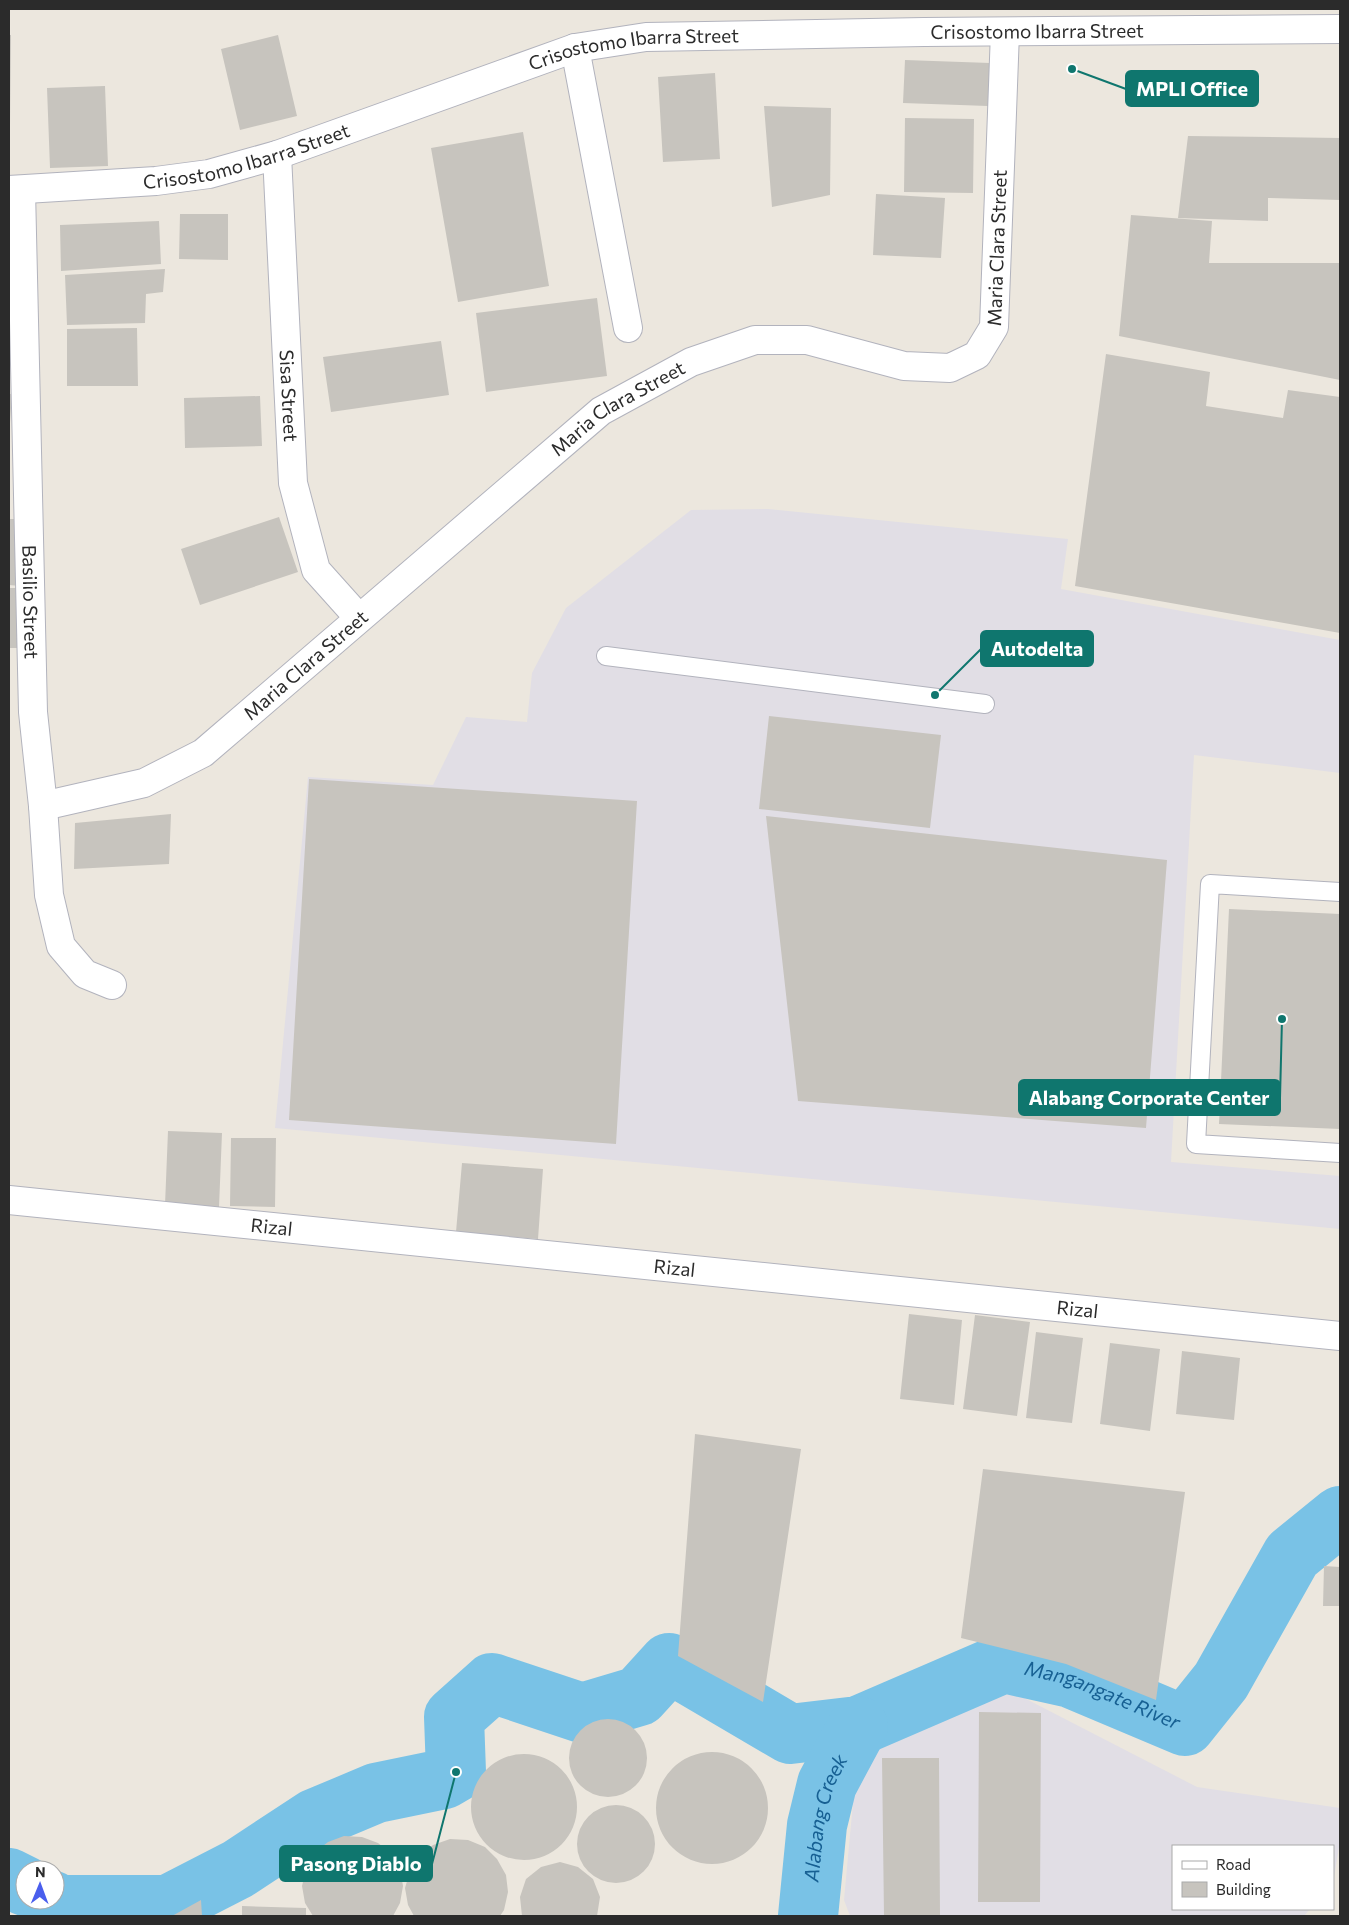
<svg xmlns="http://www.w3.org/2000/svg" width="1349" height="1925" font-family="Commissioner,sans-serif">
<rect width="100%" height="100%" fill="#ece7de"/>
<path fill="#e1dee5" d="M768,509L1068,539L1061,589L1340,640V773L1194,755L1171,1162L1340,1176V1229L275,1128L308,777L433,785L466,717L527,722L532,673L566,608L691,510Z
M999,1685L1197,1787L1340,1808V1842L1333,1882V1846H1173V1909H1310L1304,1916H850L844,1900L854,1792L872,1744Z"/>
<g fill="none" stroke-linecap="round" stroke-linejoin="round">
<g stroke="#79c2e6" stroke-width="60">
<path d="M9,1878L25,1886"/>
<path id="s1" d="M51,1900L60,1905H168L238,1869L314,1819L376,1793L444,1779L456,1772L454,1717L492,1683L582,1713L639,1696L669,1663L790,1734L858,1726L1004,1663L1071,1678L1185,1726L1221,1681L1292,1555L1340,1516"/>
<path id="s2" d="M808,1916L817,1825L827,1784L858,1726"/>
</g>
</g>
<path fill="#c7c4be" d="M9,35H11L10,125H9Z
M278,35L297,116L240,130L221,49Z
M905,60L990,63L988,106L903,103Z
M715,73L720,159L663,162L658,77Z
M105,86L108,166L50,168L47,88Z
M764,106L831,108L830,195L772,207Z
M905,118L974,119L973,193L904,192Z
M523,132L549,286L458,302L431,148Z
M1188,136L1340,138V200L1268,198V221L1178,218Z
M876,194L945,198L941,258L873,255Z
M180,214H228V260L179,259Z
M1131,215L1212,221L1209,263H1340V380L1119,336Z
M159,221L161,264L61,271L60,225Z
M165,269L163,292L146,294L145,323L67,325L65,275Z
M597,298L607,376L486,392L476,313Z
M137,328L138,386H67V329Z
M441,341L449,395L331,412L323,357Z
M1106,354L1210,372L1206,406L1283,418L1288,390L1340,397V633L1075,586Z
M9,394H12L10,423H9Z
M260,396L262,446L185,448L184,398Z
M279,517L298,572L200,605L181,549Z
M9,519H20V586L9,585Z
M9,588H19V648H9Z
M769,716L941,735L930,828L759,809Z
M309,779L637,801L616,1144L289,1120Z
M171,814L169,864L74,869L75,823Z
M766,816L1167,860L1146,1128L798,1101Z
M1229,909L1340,914V1129L1219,1124Z
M168,1131L222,1133L219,1207L165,1205Z
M231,1138H276L275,1207L230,1206Z
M462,1163L543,1169L538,1239L456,1232Z
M909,1314L962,1320L954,1405L900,1399Z
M975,1315L1030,1322L1017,1416L963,1409Z
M1036,1332L1083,1338L1072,1423L1026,1418Z
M1110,1343L1160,1349L1150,1431L1100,1424Z
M1182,1351L1240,1358L1234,1420L1176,1414Z
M695,1434L801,1449L763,1702L678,1656Z
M983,1469L1185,1492L1156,1700L1066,1664L961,1638Z
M1324,1566L1340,1567V1606H1323Z
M979,1712L1041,1713L1040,1902H978Z
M569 1758a39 39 0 1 1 78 0a39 39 0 1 1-78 0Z
M656 1808a56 56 0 1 1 112 0a56 56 0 1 1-112 0Z
M471 1807a53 53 0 1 1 106 0a53 53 0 1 1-106 0Z
M882,1758H939L940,1916H884Z
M577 1844a39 39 0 1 1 78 0a39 39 0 1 1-78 0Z
M344,1836L362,1837L378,1843L392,1854L400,1869L403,1886L400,1903L393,1916H313L305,1903L302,1886L306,1869L314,1853L328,1842Z
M450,1839L468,1840L485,1847L497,1859L506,1875L508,1892L504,1910L500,1916H414L408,1905L405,1888L410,1871L419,1856L433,1845Z
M560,1862L578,1867L593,1879L600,1897L597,1916H522L520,1897L526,1879L541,1867Z
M201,1900L202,1916H172Z
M242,1906L306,1908V1916H242Z"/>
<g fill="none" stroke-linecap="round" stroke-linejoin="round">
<g stroke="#b2b3bd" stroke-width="20">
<path id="service" d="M606,656L985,704
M1340,892L1210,884L1196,1144L1340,1153"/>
</g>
<g stroke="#b2b3bd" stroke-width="30">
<g id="minor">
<path d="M575,48L628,328"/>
<path id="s3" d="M277,155L293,483L316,570L359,618"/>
<path id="s4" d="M9,190L156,181L209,174L277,155L575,48L646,37L924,32L1340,29"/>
<path id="s5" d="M21,190L33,712L43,806L49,895L61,946L85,974L112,985"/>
<path id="s6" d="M43,806L144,783L203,753L601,411L691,362L755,340H807L904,366L950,368L977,355L994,327L1005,32"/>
<path id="s7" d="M9,1200L1340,1336"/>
</g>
</g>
<use href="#service" stroke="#fff" stroke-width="18"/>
<use href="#minor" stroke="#fff" stroke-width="28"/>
</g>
<g text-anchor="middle" stroke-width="4" stroke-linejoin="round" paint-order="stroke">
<g font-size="19" fill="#2b2b2b" stroke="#fff">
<text dy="7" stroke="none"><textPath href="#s4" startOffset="1051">Crisostomo Ibarra Street</textPath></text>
<text dy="7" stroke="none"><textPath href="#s4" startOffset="646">Crisostomo Ibarra Street</textPath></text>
<text dy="7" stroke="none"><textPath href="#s4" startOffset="241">Crisostomo Ibarra Street</textPath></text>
<text dy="7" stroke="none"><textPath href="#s6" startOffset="1205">Maria Clara Street</textPath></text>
<text dy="7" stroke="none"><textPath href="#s3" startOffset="241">Sisa Street</textPath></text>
<text dy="7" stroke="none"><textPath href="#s6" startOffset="710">Maria Clara Street</textPath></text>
<text dy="7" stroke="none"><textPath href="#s5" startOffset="412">Basilio Street</textPath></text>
<text dy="7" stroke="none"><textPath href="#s6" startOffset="305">Maria Clara Street</textPath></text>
<text dy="7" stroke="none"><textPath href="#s7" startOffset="264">Rizal</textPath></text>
<text dy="7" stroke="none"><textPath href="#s7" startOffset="669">Rizal</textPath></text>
<text dy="7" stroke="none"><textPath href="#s7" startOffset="1074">Rizal</textPath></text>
</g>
<g font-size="20" font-style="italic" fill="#176093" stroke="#fff">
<text dy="7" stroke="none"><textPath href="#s1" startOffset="1215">Mangangate River</textPath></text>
<text dy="7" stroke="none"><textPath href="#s2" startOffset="100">Alabang Creek</textPath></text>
</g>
</g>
<path fill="none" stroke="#0f766e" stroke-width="2" d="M1072 69L1126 89M935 695L981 649M1282 1019L1280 1098M456 1772L432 1864"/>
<g fill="#0f766e" stroke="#fff" stroke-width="2">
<circle cx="1072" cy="69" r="5"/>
<circle cx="935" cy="695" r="5"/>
<circle cx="1282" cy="1019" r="5"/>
<circle cx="456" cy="1772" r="5"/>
</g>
<g fill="#0f766e" stroke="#0f766e" stroke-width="2">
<rect x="1126" y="71" width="132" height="35" rx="5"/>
<rect x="981" y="631" width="112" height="35" rx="5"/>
<rect x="1019" y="1080" width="261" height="35" rx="5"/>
<rect x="280" y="1846" width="152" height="35" rx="5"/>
</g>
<g font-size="20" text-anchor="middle" font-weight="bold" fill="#fff">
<text x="1192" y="96">MPLI Office</text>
<text x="1037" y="656">Autodelta</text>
<text x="1149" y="1105">Alabang Corporate Center</text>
<text x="356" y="1871">Pasong Diablo</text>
</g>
<rect width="1349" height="1925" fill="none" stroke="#2b2b2b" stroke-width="20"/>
<rect x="1172" y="1845" width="162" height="65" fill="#ffffff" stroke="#aaaaaa"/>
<rect x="1182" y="1861" width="25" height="8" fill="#ffffff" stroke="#aaaaaa"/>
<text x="1216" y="1870" font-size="15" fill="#2b2b2b">Road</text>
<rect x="1182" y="1882" width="25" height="15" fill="#c7c4be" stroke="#aaaaaa"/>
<text x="1216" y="1895" font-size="15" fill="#2b2b2b">Building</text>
<g transform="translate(40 1885) rotate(1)"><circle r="24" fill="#ffffff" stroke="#aaaaaa"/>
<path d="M0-4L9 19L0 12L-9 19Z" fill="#4a5eed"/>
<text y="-8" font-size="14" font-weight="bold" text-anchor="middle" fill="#2b2b2b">N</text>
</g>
</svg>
